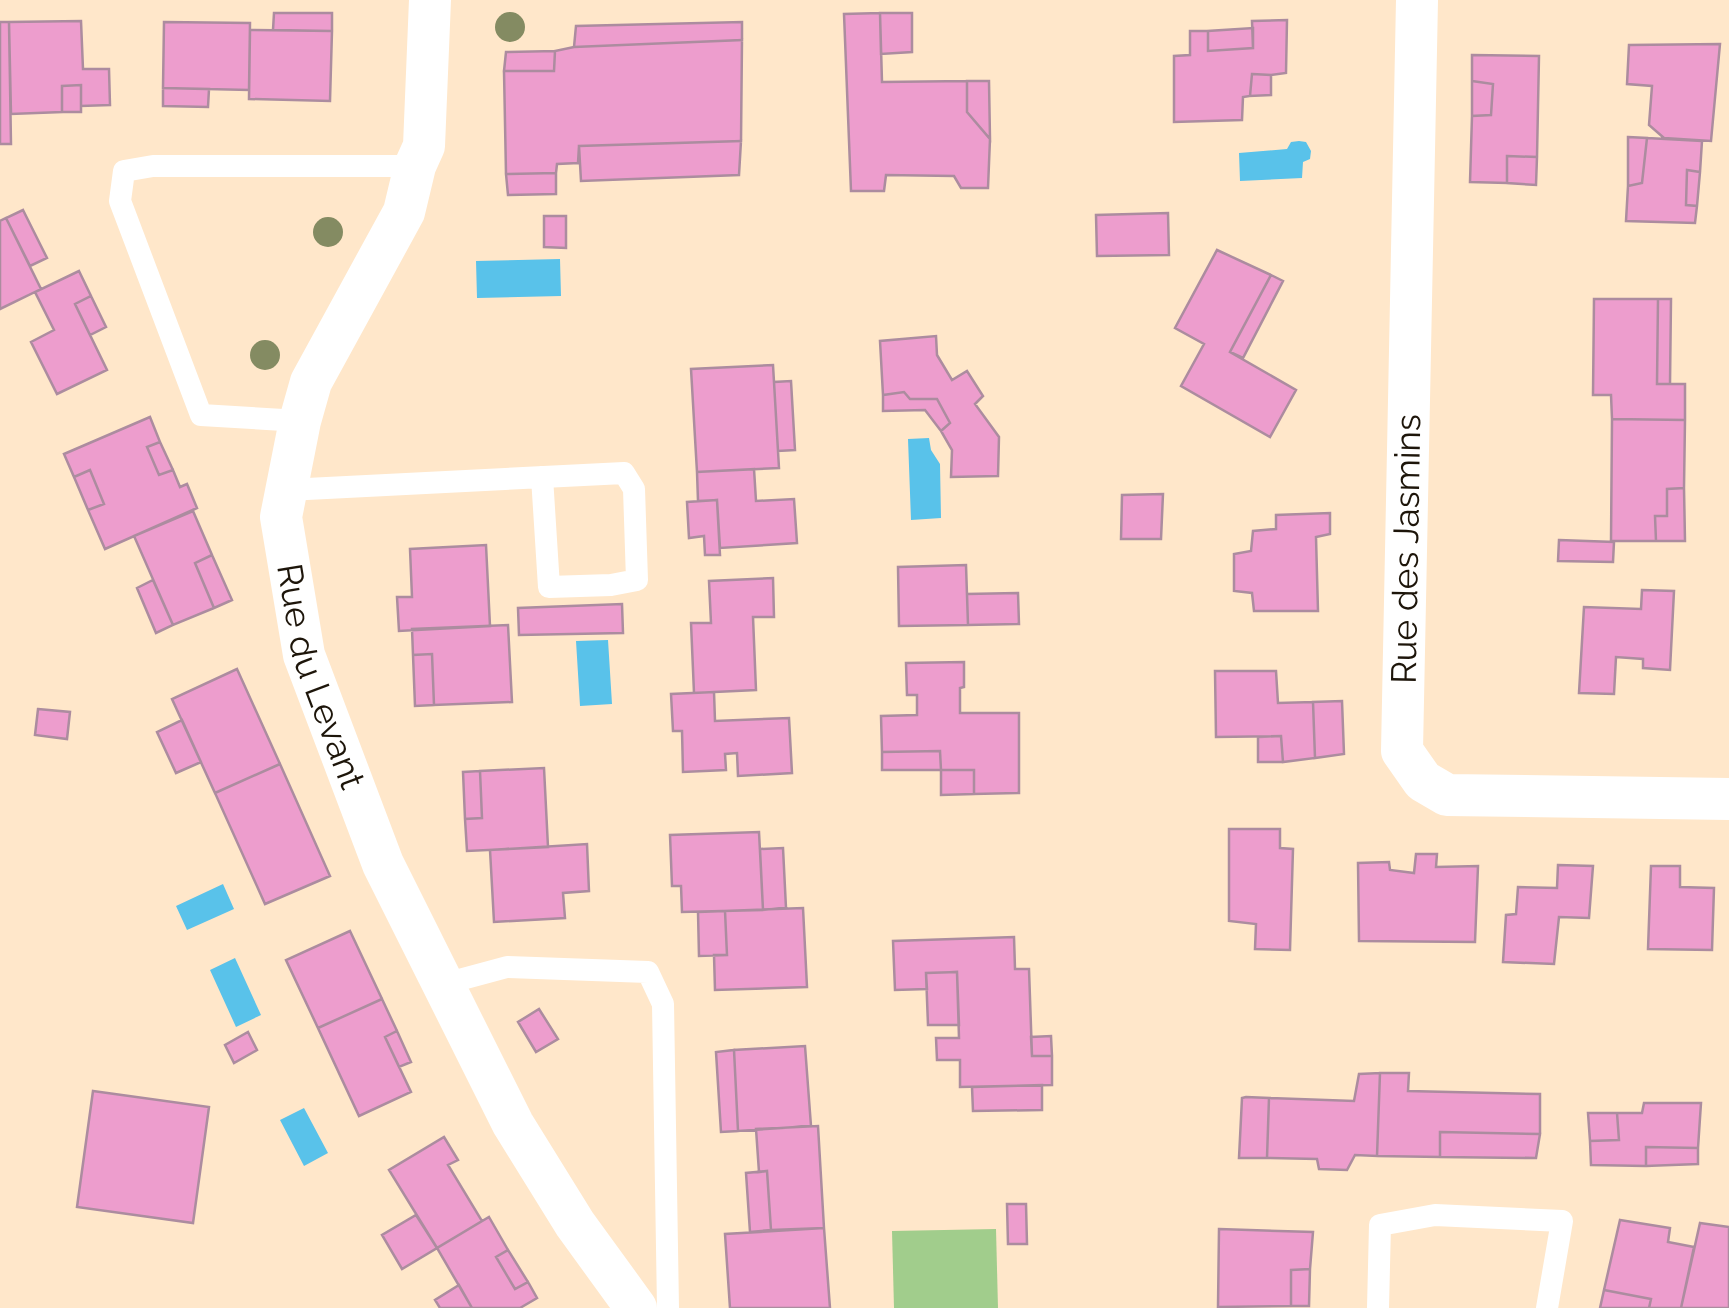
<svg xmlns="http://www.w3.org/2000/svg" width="1729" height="1308" font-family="Raleway,sans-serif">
<rect width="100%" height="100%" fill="#ffe7ca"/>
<path fill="#a1cd8c" d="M996,1229L998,1308H894L892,1231Z"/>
<path fill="#59c2ea" d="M1299,141L1306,142L1311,151L1310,159L1303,162L1302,178L1240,181L1239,153L1287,149L1291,142Z
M560,259L561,296L477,298L476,261Z
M929,438L931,450L940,464L941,518L911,520L908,439Z
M608,640L612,704L580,706L576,641Z
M223,884L234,909L187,930L176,906Z
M235,958L261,1015L236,1027L210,970Z
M304,1108L328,1153L304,1166L280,1120Z"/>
<path fill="#ed9dcd" stroke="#ac8c9f" stroke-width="2.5" d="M274,13H332V31L273,30Z
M880,13H912V52L881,54Z
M880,13L882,82L967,81V112L990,139L988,188H961L954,176L886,175L884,191H851L844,14Z
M1287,20L1286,73L1271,75L1252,74L1250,96L1243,97L1242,120L1174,122V56L1190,55V31H1208V51L1253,48L1252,21Z
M81,21L83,69H109L110,105L81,106V85L62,86V112L11,114L9,22Z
M0,22H9L11,144H0Z
M164,22L250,23L249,90L163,88Z
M742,22V40L574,47L576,26Z
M1253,28V48L1208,51V31Z
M250,30L332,31L330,101L249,99Z
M742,40L741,141L579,146L578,163L557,164L556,173L506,174L504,71H554L555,51L574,47Z
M1720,44L1711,141L1664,138L1649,125L1652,86L1627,84L1629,45Z
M555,51L554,71H504L506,52Z
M1472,55L1539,56L1537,157L1507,156V183L1470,182L1472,116L1491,115L1493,84L1472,81Z
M1252,74L1271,75V95L1250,96Z
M967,81H989L990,139L967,112Z
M1472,81L1493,84L1491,115L1472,116Z
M81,85V112H62V86Z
M163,88L209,89L208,107L163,106Z
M1628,137L1647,138L1642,183L1628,186Z
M1647,138L1702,141L1700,172L1687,170L1686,205L1697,206L1695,223L1626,221L1628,186L1642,183Z
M741,141L739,175L581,181L579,146Z
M1507,156L1537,157L1536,185L1507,183Z
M1687,170L1700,172L1697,206L1686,205Z
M556,173V194L508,195L506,174Z
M23,210L47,258L30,266L6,218Z
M1168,213L1169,255L1097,256L1096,215Z
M544,216H566V248L544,247Z
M6,218L41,289L0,309V221Z
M1217,250L1271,275L1230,352L1296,390L1270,437L1181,386L1204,344L1175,328Z
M79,271L91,296L75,304L107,370L57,394L31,342L54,330L35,292Z
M1271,275L1283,281L1243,358L1230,352Z
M91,296L106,327L90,335L75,304Z
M1594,299H1658L1657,384H1685V420L1612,419L1611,395H1593Z
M1658,299H1671L1670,384H1657Z
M936,336L937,355L952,380L967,371L983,396L975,404L999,437L998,476L951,477L952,450L941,431L950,423L937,399H910L904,392L883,395L880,341Z
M773,365L779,468L697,472L691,369Z
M791,381L795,450L778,451L774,382Z
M904,392L910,399H937L950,423L941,431L925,410L883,411V395Z
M150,417L160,442L147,447L159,475L173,470L180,487L187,484L197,508L105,549L88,510L104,504L90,470L74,477L64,454Z
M1612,419L1685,420L1684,488L1667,489V516H1655L1656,541H1611Z
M160,442L173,470L159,475L147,447Z
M754,469L756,501L794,499L797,543L720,548L717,500L698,501L697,472Z
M90,470L104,504L88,510L74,477Z
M1684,488L1685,541H1656L1655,516H1667V489Z
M1163,494L1161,539H1121L1122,495Z
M717,500L720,555H705L704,536L689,538L687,502Z
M193,511L212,555L195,563L214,608L173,625L134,536Z
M1330,513V534L1316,537L1318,611H1254L1252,593L1234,591V554L1251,551L1253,531L1276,529V515Z
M1559,540L1614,542L1613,562L1558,561Z
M486,545L490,626L399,631L397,597H412L410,549Z
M212,555L232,600L214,608L195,563Z
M966,565L968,625L899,626L898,567Z
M773,578L774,617H753L756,690L694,693L691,623H711L709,581Z
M153,580L173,625L156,633L137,588Z
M1642,590L1674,591L1670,670L1643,668V659L1616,657L1614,694L1579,693L1584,607L1641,609Z
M1018,593L1019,624L968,625L967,594Z
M622,604L623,633L519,635L518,608Z
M508,625L512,702L434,705L432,654L413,655L412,629Z
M432,654L434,705L415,706L413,655Z
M964,662V687L960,688V713H1019V793L974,794V770H941L940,751L882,752L881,716L917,715V695H907L906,663Z
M237,669L280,764L215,793L172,699Z
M1215,671H1276L1278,703L1313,702L1315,758L1283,762L1281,736L1216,737Z
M714,692L715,721L789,718L792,773L738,776L737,753L725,754L726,770L683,772L682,731H673L671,694Z
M1342,701L1344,754L1315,758L1313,702Z
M38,709L70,712L67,739L35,735Z
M182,720L201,762L176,773L157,732Z
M1281,736L1283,762H1258V737Z
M940,751L941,770H882V752Z
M280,764L330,876L265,904L215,793Z
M544,768L548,847L467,851L465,819L482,818L480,771Z
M941,770H974V794L941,795Z
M480,771L482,818L465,819L463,772Z
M1229,829H1280V848L1293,849L1290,950L1255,949L1256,924L1229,921Z
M759,832L763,910L682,912L681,886H672L670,835Z
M587,844L589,891L563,893L565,918L494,922L490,850Z
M783,848L786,908L763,910L760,849Z
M1416,854H1437L1436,867L1478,866L1475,942L1359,941L1358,863L1389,862L1390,870L1414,873Z
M1558,865L1593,866L1589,918L1559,917L1554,964L1503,962L1506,915L1516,914L1518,887L1557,888Z
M1651,866H1680V887L1714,888L1712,950L1648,949Z
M803,908L807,987L715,990L714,955H727L725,911Z
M725,911L727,955L699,956L698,912Z
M350,931L382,999L318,1028L286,960Z
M1014,937L1015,969H1029L1032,1056H1052V1085L960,1087V1060H937L936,1038H959L957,972L926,973L927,989L895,990L893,941Z
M957,972L959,1025H928L926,973Z
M382,999L397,1031L385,1037L411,1092L359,1116L318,1028Z
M539,1009L558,1039L536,1052L518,1022Z
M397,1031L411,1062L399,1067L385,1037Z
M248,1032L257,1050L234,1063L225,1045Z
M1051,1036L1052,1056H1032L1031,1037Z
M805,1046L811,1126L738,1131L734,1050Z
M734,1050L738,1131L721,1132L716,1052Z
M1380,1073H1409L1408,1091L1540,1094V1134L1440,1132V1157L1377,1156Z
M1380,1073L1377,1156L1355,1155L1347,1170L1319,1169L1317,1159L1267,1158L1269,1098L1354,1101L1359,1074Z
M1042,1085V1110L973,1111L972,1087Z
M93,1091L209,1107L193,1223L77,1207Z
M1246,1097L1269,1098L1267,1158H1239L1242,1098Z
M1644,1103H1701L1698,1148L1646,1147V1166L1591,1165L1590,1141L1619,1140L1617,1113H1642Z
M1588,1113H1617L1619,1140L1590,1141Z
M818,1126L824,1228L771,1230L767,1171L759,1172L756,1129Z
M1440,1132L1540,1134L1536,1158L1440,1157Z
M444,1137L458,1160L448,1165L482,1221L437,1248L389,1170Z
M1646,1147L1698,1148V1164L1646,1166Z
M767,1171L771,1230L750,1232L746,1173Z
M1007,1204H1026L1027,1244H1008Z
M416,1215L437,1248L402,1269L382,1235Z
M489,1217L508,1250L496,1257L515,1289L528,1282L537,1298L520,1308H472L437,1248Z
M1620,1220L1670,1228L1668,1242L1694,1247L1681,1308H1649L1651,1299L1604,1290Z
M1700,1223L1729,1227V1308H1681Z
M824,1228L830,1308H730L725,1234Z
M1219,1229L1313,1232L1310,1269L1291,1270V1306L1218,1307Z
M508,1250L528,1282L515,1289L496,1257Z
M1310,1269L1309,1306H1291V1270Z
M459,1285L472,1308H440L435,1300Z
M1604,1290L1651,1299L1649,1308H1600Z"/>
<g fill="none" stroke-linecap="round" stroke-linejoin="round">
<path stroke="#fff" stroke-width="22" d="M300,421L201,415L120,201L124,171L153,166H415
M287,490L624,473L634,489L637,580L611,585L549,587L542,477
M444,984L507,967L648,972L663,1004L668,1308
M1378,1308L1380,1225L1435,1215L1562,1221L1547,1308"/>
<g stroke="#fff" stroke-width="42">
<path id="s1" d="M430,0L424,146L415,166L404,212L311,382L300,421L281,517L304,655L383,864L513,1124L575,1224L636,1308"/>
<path d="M1417,0L1402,751L1423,781L1447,795L1729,799"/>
</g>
</g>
<g fill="#848b62">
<circle cx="510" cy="27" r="15"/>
<circle cx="328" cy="232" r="15"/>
<circle cx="265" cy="355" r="15"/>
</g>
<g text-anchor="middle" stroke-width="9" stroke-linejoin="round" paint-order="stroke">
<g font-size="35" fill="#1d150a" stroke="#fff">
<text transform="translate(1406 549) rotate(-89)" y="12">Rue des Jasmins</text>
<text dy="12" stroke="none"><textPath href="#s1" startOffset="712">Rue du Levant</textPath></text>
</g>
</g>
</svg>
